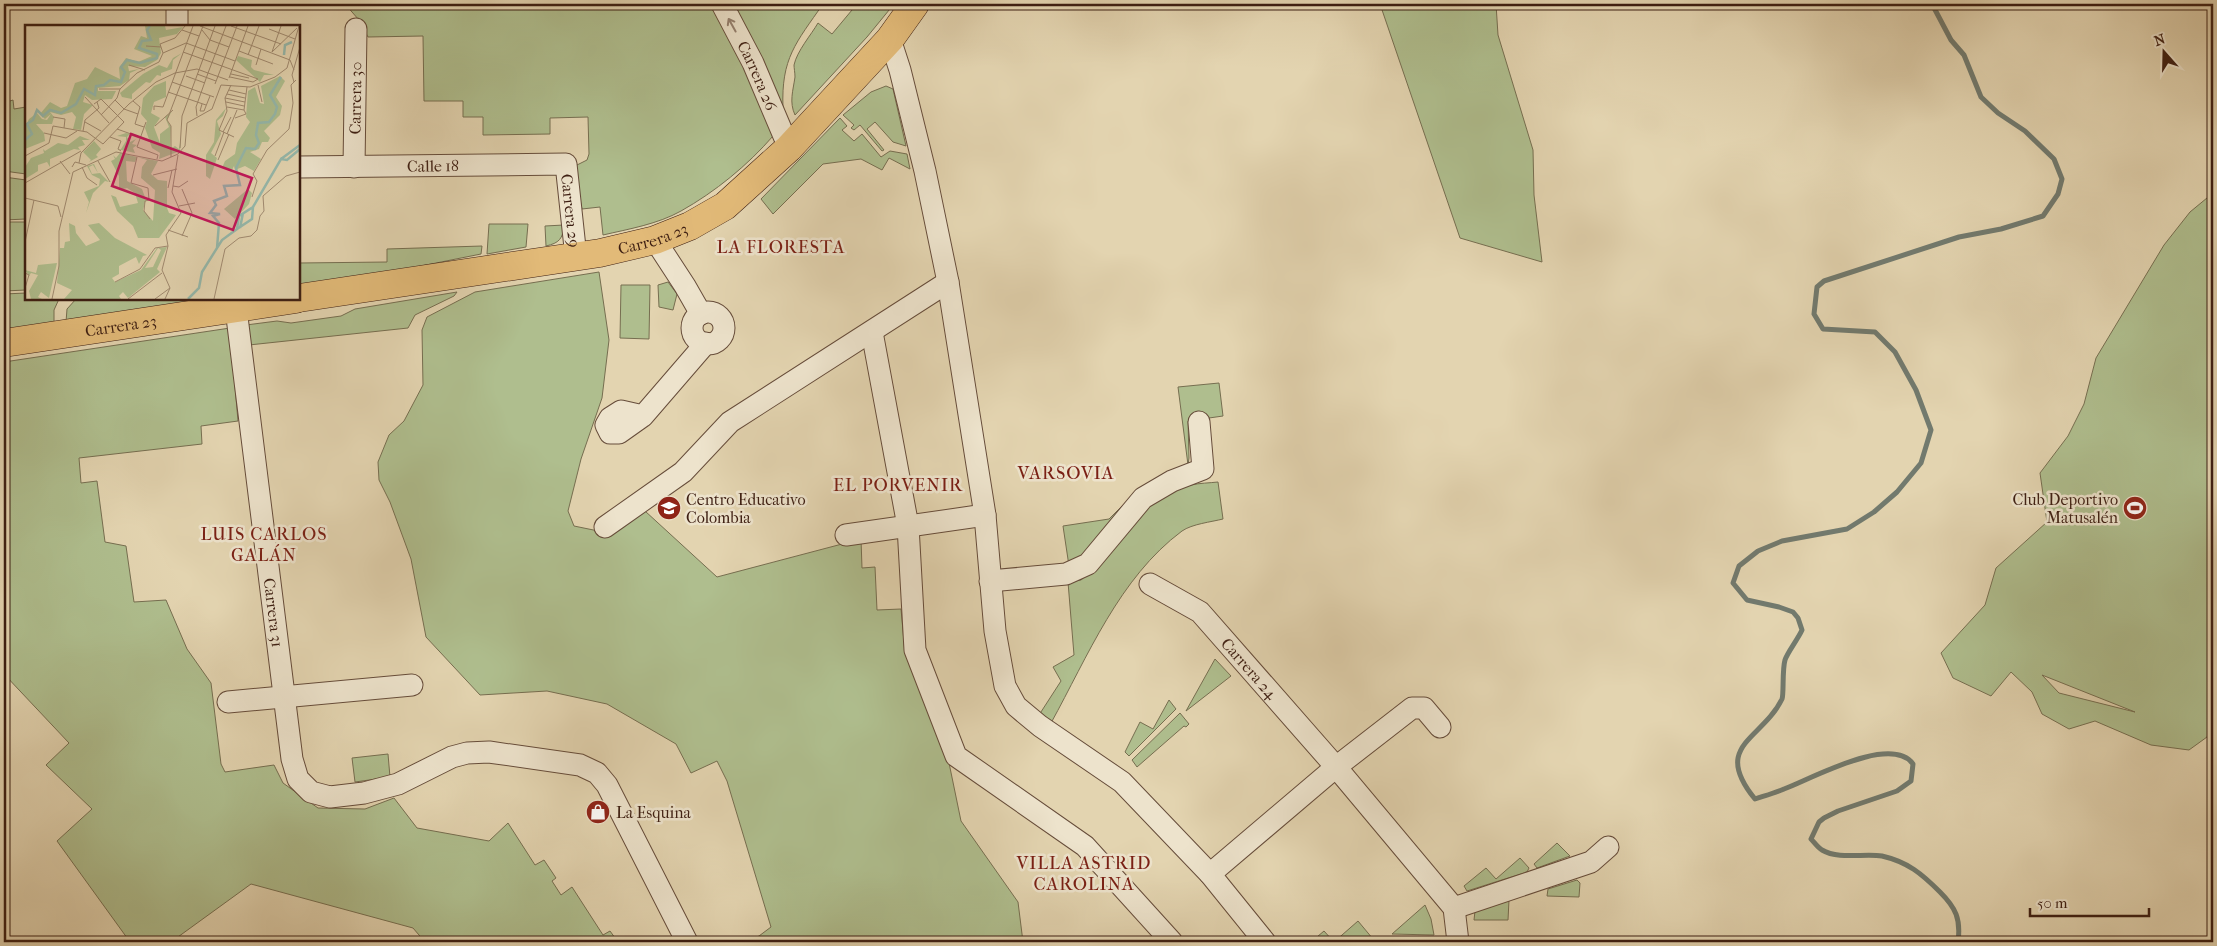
<svg xmlns="http://www.w3.org/2000/svg" width="2217" height="946" font-family="'IM FELL French Canon',serif">
<rect width="100%" height="100%" fill="#e3d4b0"/>
<filter id="stains"><feTurbulence type="fractalNoise" baseFrequency=".004" numOctaves="4"/><feColorMatrix values="0 0 0 0 .2 0 0 0 0 .09 0 0 0 0 .02 0 0 0 .5 -.17"/></filter>
<radialGradient id="worn" r=".72"><stop offset=".6" stop-color="#630" stop-opacity="0"/><stop offset="1" stop-color="#630" stop-opacity=".3"/></radialGradient>
<path fill="#afbe8e" stroke="#766e50" fill-rule="evenodd" d="M345,4H715L751,72L773,136C748,165 715,192 681,211C658,224 629,229 603,235L600,207L582,209L573,167L587,160L589,154L588,117L550,118V134L483,135V117H463V101H424L423,36L368,37L359,20Z
M739,4H823C796,43 781,58 783,108L730,13Z
M857,4H894L867,37L795,115C789,102 793,91 795,77C795,73 794,68 794,65C797,51 811,35 818,23L832,34Z
M1380,4H1496L1498,35L1533,150L1534,195L1542,262L1460,238Z
M886,86L893,89L906,146L893,142L875,122L867,129L884,150L882,151L860,125L854,130L851,128L854,125L843,115L871,92Z
M13,100L14,109L26,107V174L4,171V103Z
M840,118L847,126L842,130L854,141L862,134L881,157L890,151L907,154L910,169L889,158L882,170L861,159L823,164L773,214L761,199Z
M4,177L26,180V219L4,220Z
M2213,193V724L2207,737L2189,750L2151,745L2095,721L2069,729L2042,714L2032,692L2011,672L1991,696L1953,678L1941,653L1985,605L1996,568L2047,522L2040,473L2068,436L2084,404L2096,358L2164,245L2190,212ZM2042,675L2135,712L2059,693Z
M4,222H26V290L4,291Z
M489,224H528L526,247L487,254Z
M564,225C563,239 559,243 546,246L545,226Z
M482,246L481,254L386,273L299,285V263L387,262V249Z
M599,272L609,340L602,398L581,459L568,511L574,526L608,533L645,511L717,577L861,539L862,568L875,567L877,610L901,609L905,653L948,758L961,821L1018,902L1023,942H745L759,936L771,927L727,781L717,761L691,773L676,744L607,704L547,691L480,695L426,637L411,559L390,502L379,480L378,462L389,435L404,421L423,385L422,330L427,317L475,292Z
M668,282L677,294L673,310L659,307L658,285Z
M621,285H650L649,339L620,338Z
M457,292L454,296L415,315L408,328L249,345L246,325L277,321L291,323L341,316L355,309Z
M26,293V299H59L54,310V324L4,331V294Z
M76,299H214L66,322L67,309Z
M230,328L238,421L201,426L202,444L79,458L81,483L97,481L105,542L126,546L134,602L166,600L187,649L211,683L221,764L225,772L274,765L283,783L318,808L365,809L394,798L417,828L489,841L508,823L535,865L544,860L556,878L552,881L561,895L572,887L603,935L610,931L618,942H425L413,928L251,884L171,942H130L57,841L92,809L46,765L69,743L4,674V362Z
M1219,383L1223,416L1188,421L1189,458L1188,465L1178,387Z
M1218,482L1223,519C1211,522 1192,524 1182,531C1119,578 1088,656 1051,723L1039,715L1061,681L1053,667L1074,655L1068,582L1081,580L1092,571C1120,538 1146,495 1191,485C1200,483 1209,483 1218,482Z
M1125,503L1097,545L1069,566L1063,526L1109,519Z
M1215,659L1231,676L1186,711Z
M1169,700L1176,709L1129,756L1125,752L1140,722L1153,729Z
M1180,713L1189,724L1186,727L1184,726L1137,767L1132,760Z
M388,754L390,777L355,782L352,758Z
M1557,843L1570,856L1537,868L1534,864Z
M1520,858L1529,868L1527,872L1467,891L1464,886L1486,868L1496,879Z
M1577,880L1580,883L1579,897L1547,896L1548,889Z
M1509,900L1508,920H1474L1475,911Z
M1425,905L1431,919L1434,935L1392,934Z
M1358,921L1373,939L1362,942H1311L1324,931L1334,942Z"/>
<g fill="none" stroke-linecap="round" stroke-linejoin="round">
<path stroke="#727a6e" stroke-width="5" d="M1932,4L1951,40L1964,55L1981,97L1998,113L2025,131L2054,159L2062,179L2058,194L2043,216L2001,229L1959,237L1824,281L1817,287L1814,314L1823,329L1875,332L1895,352L1916,390L1931,430L1921,463L1897,492L1874,512L1847,529L1782,541L1758,551L1739,566L1733,583L1747,600L1779,607L1793,612L1798,618L1802,630C1798,639 1787,653 1785,660C1782,670 1784,694 1782,699C1762,740 1711,745 1755,799C1764,796 1775,793 1784,789C1811,779 1891,734 1913,764L1911,781L1897,791L1838,811L1824,818L1819,822L1811,839C1814,842 1818,848 1822,850C1839,860 1864,853 1882,856C1908,862 1922,874 1940,892C1956,908 1961,919 1958,942"/>
<g stroke="#664c3a" stroke-width="23">
<g id="minor">
<path id="s1" d="M722,4L753,63L789,148"/>
<path d="M177,26V4"/>
<path d="M890,39L900,70L925,171L948,282L985,515L995,631L1005,686L1016,706L1040,726L1122,782L1210,874L1265,942"/>
<path id="s2" d="M299,167L566,164L576,257"/>
<path id="s3" d="M354,167L356,29"/>
<path d="M655,240L685,286L701,314"/>
<path id="s4" d="M236,309L292,759L298,779L311,792L330,797L364,793L398,784L452,757L467,753L489,752L580,765L597,773L607,785L687,942"/>
<circle cx="708" cy="328" r="16"/>
<path d="M872,332L908,526L915,650L956,756L1085,846L1172,942"/>
<path d="M643,416L621,411L610,418L606,425L610,433H619L643,416L706,343"/>
<path d="M605,527L683,472L730,422L948,282"/>
<path d="M846,535L985,515"/>
<path d="M990,581L1066,574L1088,564L1143,498L1172,481L1203,469L1199,422"/>
<path id="s5" d="M1150,584L1200,612L1336,767L1454,908L1458,942"/>
<path d="M228,702L412,685"/>
<path d="M1210,874L1336,767L1412,708H1424L1440,727"/>
<path d="M1454,908L1591,862L1608,847"/>
</g>
</g>
<g stroke="#3d1e12" stroke-width="29">
<g id="highway">
<path id="s6" d="M299,298L600,253L655,240L690,226L725,206L789,148L890,39L915,4"/>
<path id="s7" d="M4,343L296,299"/>
</g>
</g>
<use href="#minor" stroke="#ede3cc" stroke-width="21"/>
<use href="#highway" stroke="#e2ba78" stroke-width="28"/>
</g>
<defs><path id="oneway-shaft" d="M-6 0H5M1.5-3L5.5 0L1.5 3" fill="none" stroke-width="1.6" stroke-linecap="round" stroke-linejoin="round" transform="scale(1.25)"/></defs>
<use stroke="#95806f" href="#oneway-shaft" transform="translate(732 25) rotate(-119)"/>
<defs>
<g id="school-disc" transform="scale(1.25)"><circle r="9.5" fill="#8f2418" stroke="#ede3cc"/><path d="M0-5L7-2L0 1L-7-2ZM-4 1L0 2.5L4 1V4Q0 6-4 4Z" fill="#fff"/></g>
<g id="stadium-disc" transform="scale(1.25)"><circle r="9.5" fill="#8f2418" stroke="#ede3cc"/><path d="M0-5a6.5 5 0 1 0 0 10a6.5 5 0 1 0 0-10ZM-3.5-1.8h7v3.6h-7Z" fill="#fff"/></g>
<g id="shop-disc" transform="scale(1.25)"><circle r="9.5" fill="#8f2418" stroke="#ede3cc"/><path d="M-5-2.5h2.3a2.7 3.5 0 0 1 5.4 0H5L5.5 6h-11ZM-1.5-2.5h3a1.5 2.3 0 0 0-3 0Z" fill="#fff"/></g>
</defs>
<g fill-rule="evenodd">
<use href="#school-disc" x="669" y="508"/>
<use href="#stadium-disc" x="2135" y="508"/>
<use href="#shop-disc" x="598" y="812"/>
</g>
<g text-anchor="middle" stroke-width="5" stroke-linejoin="round" paint-order="stroke">
<g font-size="16" fill="#3d1e12" stroke="#ede3cc">
<text dy="6" stroke="none"><textPath href="#s1" startOffset="80">Carrera 26</textPath></text>
<text dy="6" stroke="none"><textPath href="#s3" startOffset="69">Carrera 30</textPath></text>
<text dy="6" stroke="none"><textPath href="#s2" startOffset="134">Calle 18</textPath></text>
<text dy="6" stroke="none"><textPath href="#s2" startOffset="314">Carrera 29</textPath></text>
<text dy="6" stroke="none"><textPath href="#s6" startOffset="359">Carrera 23</textPath></text>
<text dy="6" stroke="none"><textPath href="#s7" startOffset="118">Carrera 23</textPath></text>
<text dy="6" stroke="none"><textPath href="#s4" startOffset="306">Carrera 31</textPath></text>
<text dy="6" stroke="none"><textPath href="#s5" startOffset="132">Carrera 24</textPath></text>
</g>
<g font-size="16" fill="#3d1e12" stroke="#ede3cc" text-anchor="start">
<text x="686" y="505">Centro Educativo<tspan x="686" dy="18">Colombia</tspan></text>
<text x="2118" y="505" text-anchor="end">Club Deportivo<tspan x="2118" dy="18">Matusalén</tspan></text>
<text x="616" y="818">La Esquina</text>
</g>
<g font-size="18" letter-spacing="1" fill="#7a1f14" stroke="#ede3cc">
<text x="781" y="253">LA FLORESTA</text>
<text x="1066" y="479">VARSOVIA</text>
<text x="898" y="491">EL PORVENIR</text>
<text x="264" y="540">LUIS CARLOS<tspan x="264" dy="21">GALÁN</tspan></text>
<text x="1084" y="869">VILLA ASTRID<tspan x="1084" dy="21">CAROLINA</tspan></text>
</g>
</g>
<g transform="translate(25 25)">
<rect width="275" height="275" fill="#e3d4b0"/>
<path d="M120,1H140L141,5L158,2L152,9L134,13L136,28L132,35L120,42L103,41L104,46L114,44L105,48L104,55L95,61L73,63V66H91L87,74L67,75L60,70L58,77L68,80L59,89L56,105L48,104L51,92L47,87L36,90L25,87L29,92L27,99H11L19,108L20,116L0,124V102L4,94L12,88L17,94L22,95L26,89L20,94L15,89L25,77L36,83L42,81L50,58L62,54L70,42L95,54L94,43L101,33L113,37L127,31L109,24L116,11L122,13ZM157,28L148,35L147,44L136,48V51L132,50L125,58L121,57L107,69V74L97,72L95,68L118,49L134,40L142,43L148,33ZM213,31L227,35L226,42L229,45L249,50H239L235,57L211,35ZM255,51L260,56L251,72L257,81L255,90L239,106L245,113L243,117H237L234,124L225,127L236,134L229,146L220,141L210,145L209,141L207,145L197,143L200,136L210,129L212,118L225,97L221,92L223,66L230,62L235,78L239,79L236,61ZM141,56V72L129,77L126,88L135,93L129,102L135,118V109L144,102L140,92L147,86L142,95L146,102L145,124L150,121L154,124L156,112L155,126L134,134L135,128L127,123L120,103L122,96L116,89L118,73L129,61ZM201,83L198,91L192,96L196,109L186,128L192,133L185,154L181,151V130L189,117L191,95ZM101,108L105,109L102,112L105,117L111,114L107,119L112,120L108,123L110,128L92,124H96L101,116V112L92,111ZM55,111L65,115H57L60,120L53,122L55,125L49,124L30,132L25,134V142L22,137L13,140V146L0,154V142L6,133L19,128L18,124L20,126L33,118L43,120ZM69,116L76,124L71,130L73,132L64,137L66,135L58,127ZM95,128L112,132L110,137L101,136L102,156L117,164L121,175L118,185L128,196L130,165L116,153L117,142L122,135L112,132L133,136L126,149L133,155L142,156V183L144,188L151,190L134,213H113L108,201L92,186L86,170L91,172L95,182L113,178L110,168L102,163L94,165V151L86,136L90,134L88,130L91,133ZM69,139L73,148L68,140L64,142L67,149L75,148L84,157L80,156L68,168L61,188L64,177L59,167L74,161L75,154L67,150L62,141ZM223,164L227,168L224,179L210,194L199,184ZM44,198L50,201L51,208L61,221L75,215L63,200L74,198L90,213L122,230L118,231L114,239L111,232L94,241V249L87,253L90,257L116,245L132,223L142,222L132,244L135,247L103,273L98,267L94,271L96,274H39L47,265L32,258L35,223H39L40,217L45,216ZM133,223L136,225L128,242L120,243ZM32,238L24,273L16,267L13,272L17,274H6L4,266L13,250L6,248L4,251L0,245L11,248L13,240Z" fill="#afbe8e" fill-rule="evenodd"/>
<path fill="none" stroke="#95b8ab" stroke-width="2.5" d="M259,30L260,20L267,17M0,115L7,109L2,99L8,95L12,85L18,91L25,85L36,88L51,79L59,64L70,70L71,61L79,60L85,55L96,57L100,47L96,42L102,35L115,38L132,33V29L114,23L117,16L126,15L122,5L125,1M256,134L275,120M215,203L218,188M212,204L227,194L228,182M192,223L194,198L188,191L195,189L185,188L191,180L189,176L202,171L199,161L215,160L211,143L221,123L230,124L234,118L231,110L233,98L244,97L250,89L252,82L245,70L256,52M163,274L174,263L177,247L197,215L212,204L214,191L228,182L256,134L262,135L275,124"/>
<path fill="none" stroke="#a18b71" stroke-width="1" d="M175,1L265,35L269,45M206,1L256,19M244,4L270,14M157,5L174,11M177,5L185,15L204,22M121,21L136,22M214,26L248,39M158,27L233,54L228,57L205,52M247,27L272,3M247,27L256,1M138,28L161,18L210,36M138,28L135,19L150,13L160,1M223,30L234,1M104,40L120,45M231,40L236,24M174,45L190,1M172,49L191,56M206,49L224,53M161,51L180,58M204,53L223,1M147,57L189,72M269,57L267,50L275,22M190,59L212,1M206,60L200,73L202,86L194,105L209,112M233,60L237,77M74,64H95M95,64L112,48L134,37L138,28M204,65L221,69M143,67L181,80M202,69L220,73M60,72L84,98M200,73L220,77M90,75L99,84L113,89M108,76L115,82L110,99L119,102M201,77L219,81M177,79L175,86H179L185,71M202,82L219,85L222,62M129,85V81L138,82L168,1M76,90L92,73L95,64M172,91L171,82L183,48L203,55M28,92L40,94L39,103M210,93L221,89L219,85M60,97L76,106M121,97L112,122L133,130L132,134M130,101L148,85M92,104L123,115M58,106L60,95L74,83L72,77M198,107L206,92M19,108L41,113L52,106M202,109L212,85M85,112L96,116L93,124L96,126M155,123L157,91L174,45M0,131L24,118L28,101L62,107L78,119L99,97L76,74L69,79M190,131L199,107M112,132L106,158L123,163L124,175L120,176L119,186L125,194M146,132V101L142,95L178,1M193,135L204,109M35,136L45,149M73,136L85,157M54,138L56,128L104,79L131,57L150,48L172,44L183,48L201,1M47,142L50,137L61,140M57,142L62,153L72,160M128,150L152,144M0,158L56,126M148,161L154,162L163,156M143,163L147,145M157,164L167,188L157,211M227,172L232,156L228,149L242,125L264,104L268,78L266,60L271,55M0,173L33,181L36,192M154,181L170,178M143,205L163,212M0,217L9,175M0,248L4,250L0,263M90,257L115,244L130,223L143,221M27,274L34,241V206L48,147L91,127L137,136L153,129L160,121L162,98L187,84L196,60L225,62L250,52L262,43L274,1M103,274L137,248M130,274L145,263M140,274L145,263L137,245L143,221L141,210L156,188L147,167L153,130M189,274L200,224L214,213L226,211L232,205L235,191L239,186L238,171L261,151L275,147"/>
<path fill="#c2185b" fill-opacity="0.15" stroke="#c2185b" stroke-width="2.5" d="M106,109L227,153L208,205L87,161Z"/>
<rect width="275" height="275" fill="none" stroke="#3d1e12" stroke-width="2.5"/>
</g>
<rect width="2217" height="946" fill="none" stroke="#e3d4b0" stroke-width="20"/>
<rect x="5" y="5" width="2207" height="936" fill="none" stroke="#3d1e12" stroke-width="2.5"/>
<rect x="10" y="10" width="2197" height="926" fill="none" stroke="#3d1e12"/>
<g transform="translate(2164 52) rotate(340)" stroke="#ede3cc" stroke-width="4" paint-order="stroke">
<path d="M0-4L9 19L0 12L-9 19Z" fill="#3d1e12"/>
<text y="-8" font-size="14" font-weight="bold" text-anchor="middle" fill="#3d1e12">N</text>
</g>
<path d="M2030 908v8h119v-8" fill="none" stroke="#3d1e12" stroke-width="2.5"/>
<text x="2037" y="908" font-size="15" fill="#3d1e12" stroke="#ede3cc" stroke-width="4" paint-order="stroke">50 m</text>
<rect width="100%" height="100%" filter="url(#stains)"/>
<rect width="100%" height="100%" fill="url(#worn)"/>
</svg>
